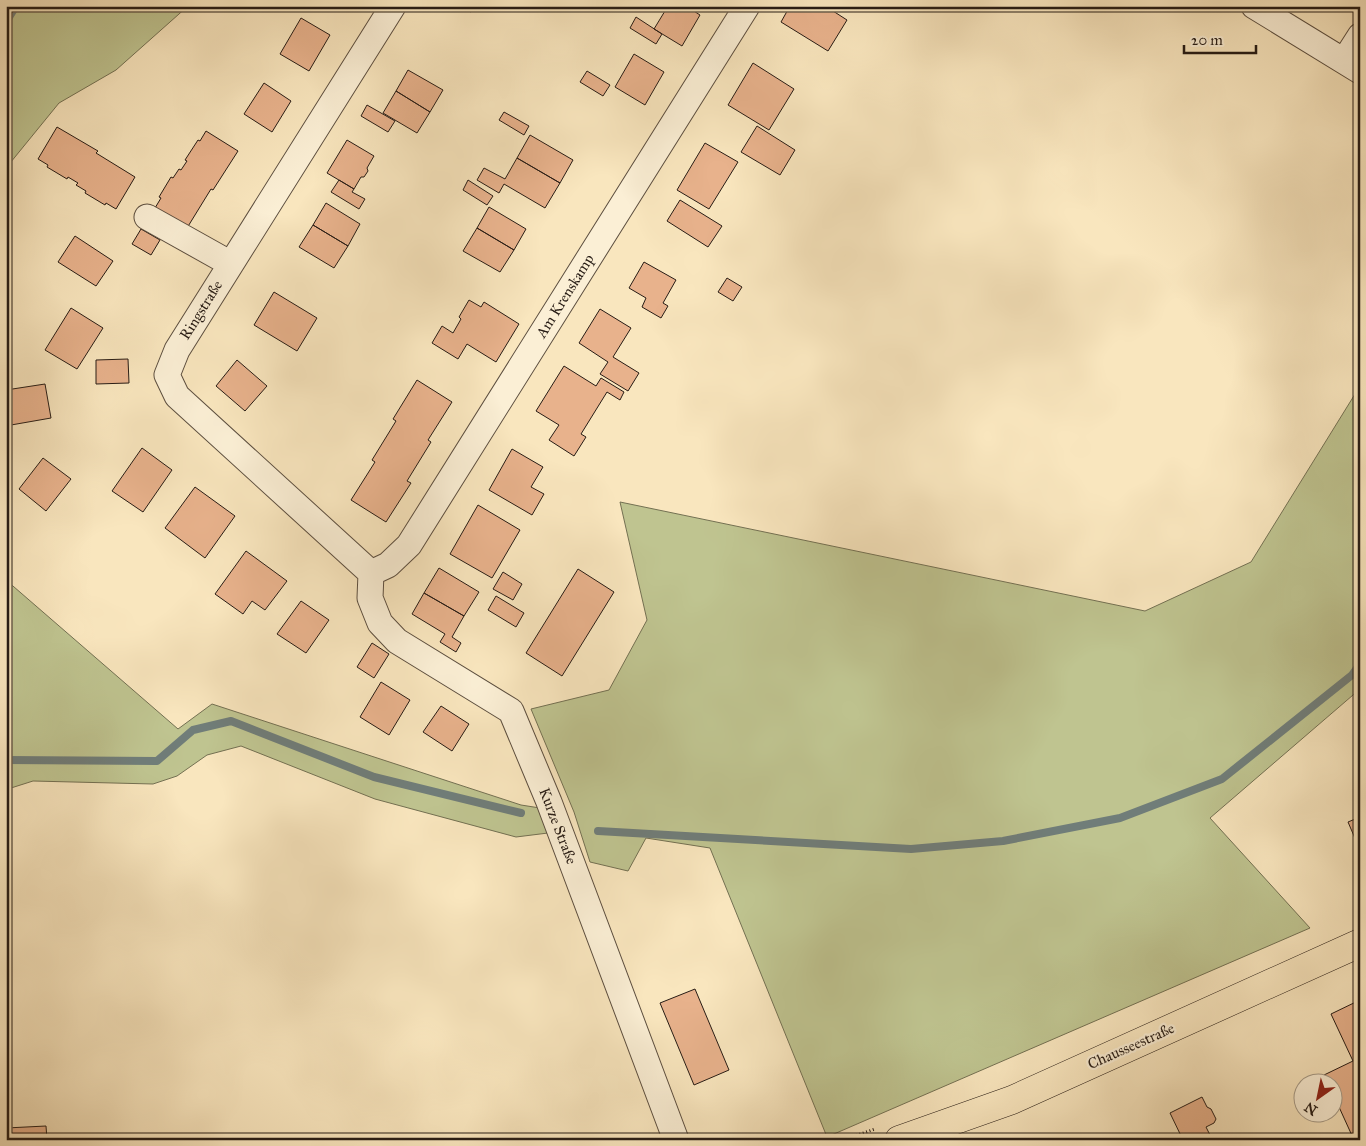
<svg xmlns="http://www.w3.org/2000/svg" width="1366" height="1146" font-family="'IM FELL Great Primer',serif">
<rect width="100%" height="100%" fill="#f9e6be"/>
<filter id="stains"><feTurbulence type="fractalNoise" baseFrequency=".004" numOctaves="4"/><feColorMatrix values="0 0 0 0 .2 0 0 0 0 .09 0 0 0 0 .02 0 0 0 .5 -.17"/></filter>
<radialGradient id="worn" r=".72"><stop offset=".6" stop-color="#630" stop-opacity="0"/><stop offset="1" stop-color="#630" stop-opacity=".3"/></radialGradient>
<path fill="#bfc490" stroke="#737052" d="M6,6H188L116,70L59,103L6,168Z
M1360,386V689L1210,818L1310,928L827,1137L710,848L646,838L628,871L590,862L574,812L531,709L609,690L647,620L620,502L1145,611L1251,562Z
M6,580L178,729L212,704L521,805L540,808L548,833L516,837L375,799L241,746L207,755L177,776L153,784L33,781L11,788L6,791Z"/>
<g fill="none" stroke-linecap="round" stroke-linejoin="round">
<path stroke="#707d79" stroke-width="8" d="M6,22L16,6
M6,760L157,761L193,730L231,721L374,777L521,813
M598,831L911,849L1003,841L1120,818L1222,779L1352,675L1360,664"/>
</g>
<path fill="#e8b28c" stroke="#271c15" d="M461,6H475L471,12Z
M668,6H686L700,15L682,46L654,29Z
M790,6H836L833,11L847,20L828,51L781,22Z
M636,17L662,34L656,44L630,28Z
M301,18L330,35L309,71L280,54Z
M634,54L664,72L645,105L615,87Z
M753,63L794,89L769,130L728,105Z
M408,70L443,90L430,112L396,91Z
M587,71L610,85L603,96L580,82Z
M264,83L291,101L272,132L244,114Z
M396,91L430,112L417,133L383,113Z
M367,105L395,121L388,132L361,116Z
M504,112L529,126L524,135L499,120Z
M757,126L795,150L780,175L741,152Z
M57,127L98,151L96,153L135,177L116,209L106,203L105,205L85,193L86,191L76,185L78,183L68,177L67,179L47,167L48,165L38,159Z
M206,131L238,151L213,190L211,189L187,228L155,208L161,198L159,197L171,177L173,178L179,169L181,170L187,161L185,160L198,140L200,141Z
M530,135L573,160L560,183L517,158Z
M347,140L374,156L367,168L368,171L364,177H361L354,189L327,173Z
M705,143L738,162L709,209L677,190Z
M517,158L560,183L545,208L504,184L499,193L477,180L484,168L505,179Z
M339,180L354,189L352,192L365,199L359,209L331,192Z
M468,180L493,196L487,205L463,190Z
M680,200L722,226L708,247L667,221Z
M326,203L360,224L348,246L313,225Z
M489,207L526,229L514,250L477,228Z
M313,225L348,246L334,268L299,247Z
M477,228L514,250L500,272L463,251Z
M141,229L160,240L151,255L132,244Z
M75,236L113,261L96,286L58,262Z
M644,262L676,280L663,303L668,306L661,318L642,307L646,298L629,288Z
M727,278L742,287L733,301L718,292Z
M274,292L317,318L297,351L254,325Z
M469,300L481,307L484,302L519,324L496,362L467,344L458,359L432,343L442,326L453,333L461,319L459,317Z
M71,308L103,328L77,369L45,350Z
M600,309L631,328L613,357L639,373L628,391L600,374L608,362L579,343Z
M128,359L129,383L96,384V360Z
M237,360L267,386L245,411L216,386Z
M564,366L596,386L601,378L624,392L620,400L607,392L581,434L586,437L574,456L549,440L559,425L536,411Z
M417,380L452,402L428,440L431,442L407,481L411,483L386,522L351,500L375,462L372,460L396,421L393,419Z
M45,384L51,418L11,425L6,390Z
M142,448L172,470L143,512L112,491Z
M512,449L543,467L531,487L544,494L532,515L489,490Z
M43,458L71,479L46,511L19,489Z
M195,487L235,516L205,558L165,528Z
M478,505L520,530L492,578L450,554Z
M246,551L287,581L265,610L252,601L243,614L215,594Z
M439,568L479,592L464,616L424,593Z
M578,569L614,592L562,676L526,653Z
M503,572L522,584L513,600L493,589Z
M424,593L464,616L452,637L461,643L456,652L440,642L445,634L412,614Z
M496,596L524,613L516,627L488,610Z
M301,601L329,620L306,653L277,634Z
M372,643L389,654L374,678L357,667Z
M381,682L410,700L389,735L360,717Z
M441,706L469,724L452,751L423,732Z
M1360,817V850L1348,822Z
M695,989L729,1070L694,1085L660,1003Z
M1360,1000V1140H1354L1334,1096V1084H1328L1324,1075L1353,1061L1331,1014Z
M1202,1097L1207,1107L1211,1109L1216,1119L1214,1123L1206,1127L1212,1139L1183,1140L1170,1113Z
M46,1126L47,1140H6V1128Z"/>
<g fill="none" stroke-linecap="round" stroke-linejoin="round">
<g stroke="#5c4e3f" stroke-width="27">
<path id="minor" d="M1254,6L1360,71
M1344,61L1360,36
M147,217L231,264
M371,573L177,396L167,375L177,350L393,6
M371,573L388,565L409,545L747,6
M371,573L370,598L380,623L397,641L511,711L549,802L676,1140"/>
</g>
<g stroke="#271c15" stroke-width="29">
<path id="major" d="M899,1140L1012,1100L1360,943"/>
</g>
<path stroke="#271c15" stroke-width="3" stroke-dasharray="1 2.5" stroke-linecap="butt" d="M843,1140L875,1129"/>
<use href="#minor" stroke="#fbefd5" stroke-width="25"/>
<use href="#major" stroke="#f9e6be" stroke-width="28"/>
</g>
<g text-anchor="middle" stroke-width="4.5" stroke-linejoin="round" paint-order="stroke">
<g font-size="15" fill="#271c15" stroke="#fbefd5">
<text transform="translate(565 296) rotate(-58)" y="5">Am Krenskamp</text>
<text transform="translate(201 310) rotate(-58)" y="5">Ringstraße</text>
<text transform="translate(558 826) rotate(69)" y="5">Kurze Straße</text>
<text transform="translate(1131 1046) rotate(-24)" y="5">Chausseestraße</text>
</g>
</g>
<rect width="1366" height="1146" fill="none" stroke="#f9e6be" stroke-width="25"/>
<rect x="8" y="8" width="1351" height="1131" fill="none" stroke="#271c15" stroke-width="2.5"/>
<rect x="12" y="12" width="1341" height="1121" fill="none" stroke="#271c15"/>
<g transform="translate(1318 1098) rotate(213)"><circle r="24" fill="#fbefd5" stroke="#a69b88"/>
<path d="M0-4L9 19L0 12L-9 19Z" fill="#8f2418"/>
<text y="-8" font-size="14" font-weight="bold" text-anchor="middle" fill="#271c15">N</text>
</g>
<path d="M1184 45v8h72v-8" fill="none" stroke="#271c15" stroke-width="2.5"/>
<text x="1191" y="45" font-size="15" fill="#271c15" stroke="#fbefd5" stroke-width="4" paint-order="stroke">20 m</text>
<rect width="100%" height="100%" filter="url(#stains)"/>
<rect width="100%" height="100%" fill="url(#worn)"/>
</svg>
